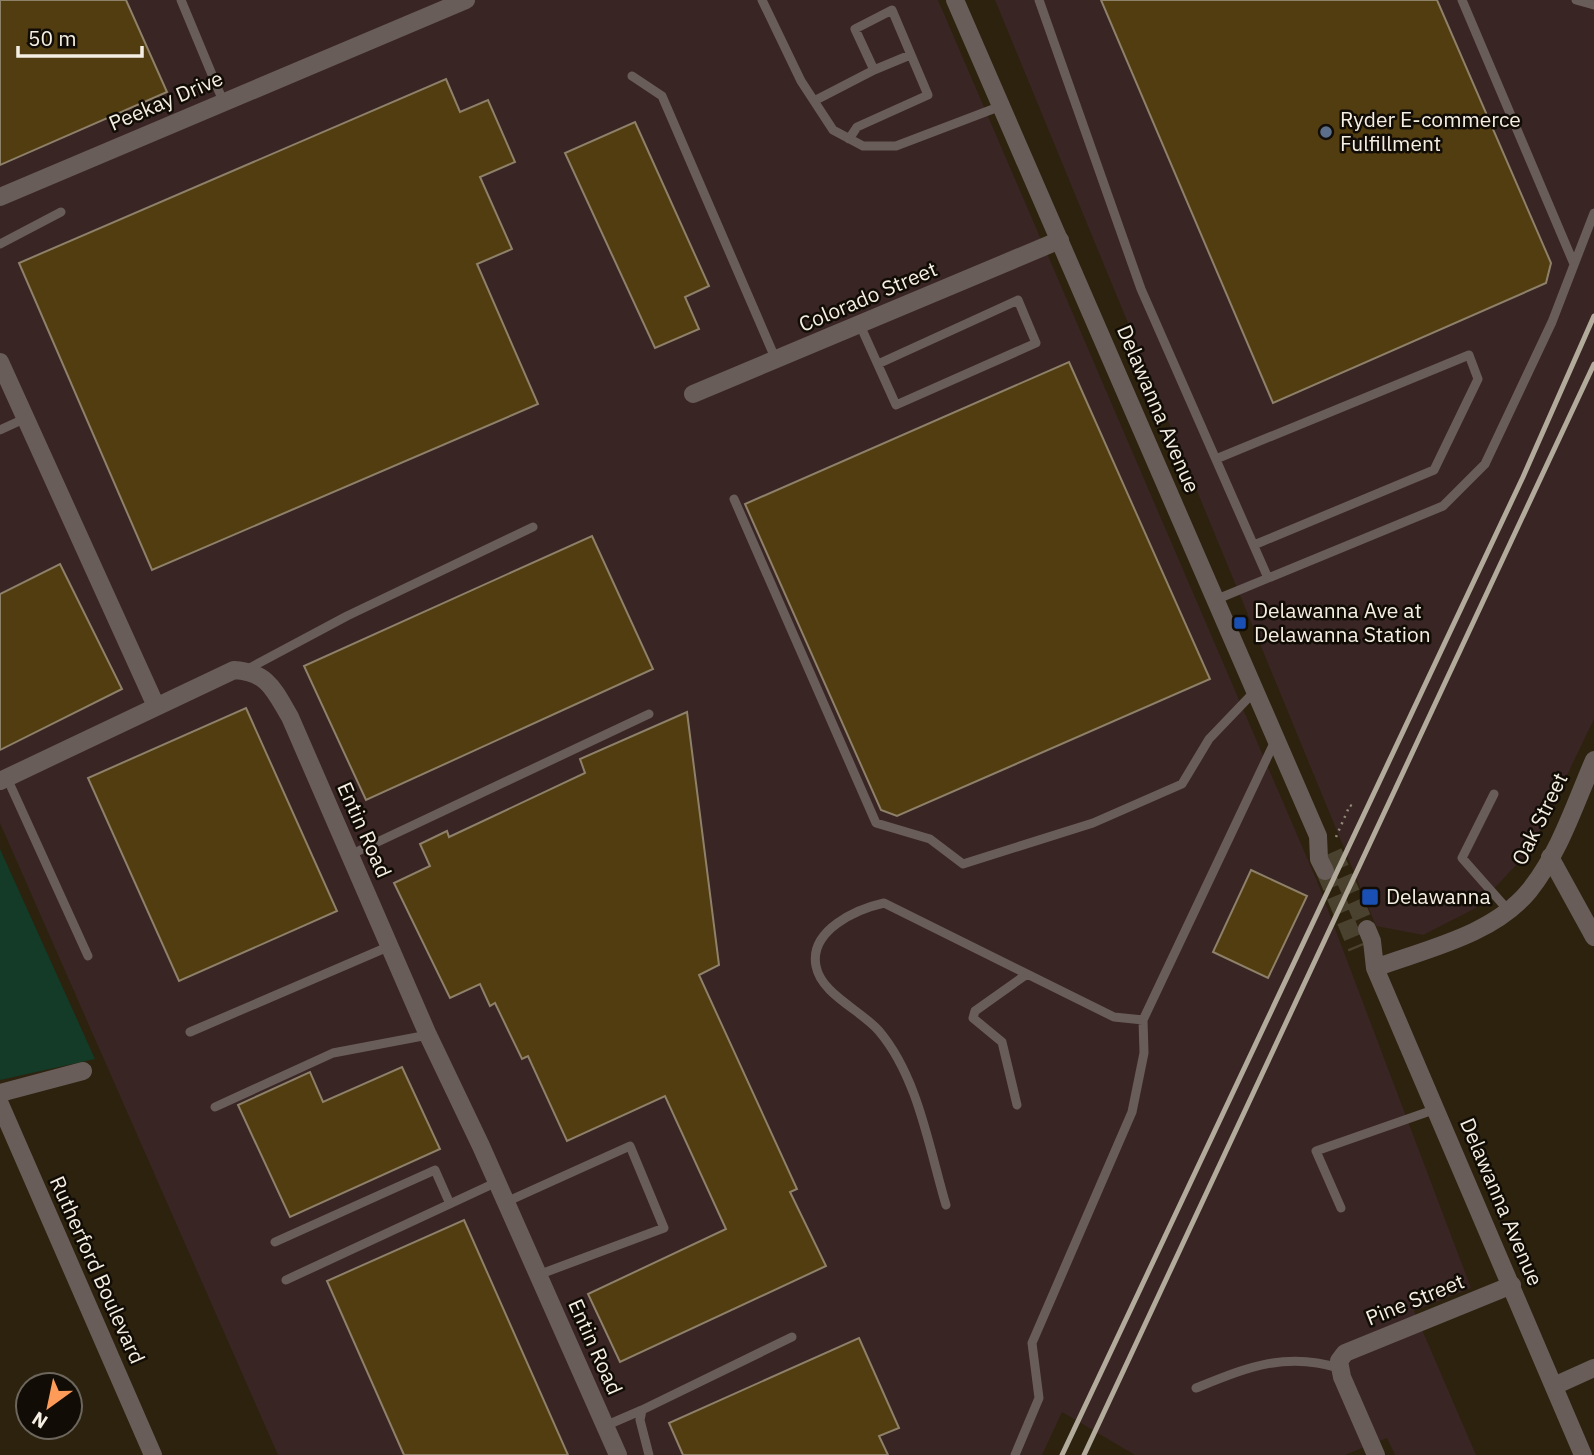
<svg xmlns="http://www.w3.org/2000/svg" width="1594" height="1455" font-family="'IBM Plex Sans',sans-serif">
<rect width="100%" height="100%" fill="#2c220e"/>
<path fill="#392524" d="M0,0H938L1317,881L1471,1288L1414,1311L1476,1455H1395L1387,1438L1345,1455H1135L1062,1412L1042,1455H278L0,823Z
M995,0H1594V719L1532,848L1476,908L1423,935L1376,926Z"/>
<path fill="#133b28" d="M0,849L95,1059L0,1080Z"/>
<path fill="#523d11" stroke="#8e816a" stroke-width="2" d="M0,0H126L167,92L0,165Z
M1101,0H1437L1551,263L1546,283L1273,403Z
M446,79L460,112L488,100L515,162L480,177L512,249L477,264L538,404L152,570L19,263Z
M635,122L709,286L685,297L699,329L655,348L565,153Z
M1069,362L1210,679L897,816L881,810L745,504Z
M592,536L653,669L366,800L304,666Z
M60,564L122,689L0,750V594Z
M246,708L337,911L179,981L88,778Z
M687,712L719,965L699,975L797,1189L790,1192L826,1266L620,1362L588,1294L726,1229L665,1096L567,1141L528,1056L522,1059L495,1003L490,1006L480,984L450,998L394,883L430,866L420,844L447,831L449,837L585,773L580,759Z
M1251,870L1307,896L1268,978L1213,952Z
M402,1067L440,1149L290,1217L238,1105L310,1072L323,1102Z
M464,1220L568,1455H404L327,1281Z
M859,1338L899,1428L879,1436L888,1455H683L669,1423Z"/>
<g fill="none" stroke-linecap="round" stroke-linejoin="round">
<path stroke="#4a412e" stroke-width="18" stroke-dasharray="18 9" stroke-linecap="butt" d="M1333,852L1367,929
M1325,871L1357,948"/>
<path stroke="#938b7b" stroke-width="2.5" stroke-dasharray="2 5" stroke-linecap="butt" d="M1336,837L1350,805L1353,807"/>
<path stroke="#695d5a" stroke-width="9" d="M181,0L223,101
M762,0L801,81L833,130L863,146H896L1001,106
M1039,0L1141,289L1268,578
M1462,0L1574,264
M1576,0L1594,5
M874,70L910,55
M632,76L662,96L776,360
M814,101L874,70L855,29L892,10L928,95L857,127L849,139
M0,244L61,212
M860,325L896,405L1036,343L1018,300L878,364
M0,430L26,418
M1216,459L1469,355L1478,379L1434,470L1254,545
M734,499L876,823L930,839L963,864L1093,823L1182,784L1209,739L1255,691
M1215,600L1443,506L1485,464L1552,322L1594,213
M246,670L347,616L533,527
M7,778L88,956
M1494,794L1462,858L1508,910
M350,855L649,714
M190,1032L390,946
M1017,1105L1002,1042L973,1018L975,1011L1027,974
M215,1107L333,1053L428,1035
M506,1202L630,1146L664,1228L538,1275
M946,1205C929,1148 918,1077 879,1031C861,1010 821,994 816,966C809,930 857,909 884,903L1114,1017L1143,1020L1275,741
M1341,1208L1316,1151L1436,1109
M275,1242L435,1170L450,1204
M286,1280L497,1182
M1196,1388C1246,1368 1285,1351 1339,1368
M605,1426L642,1410
M649,1455L640,1420L642,1410L792,1337
M1015,1455L1039,1398L1032,1343L1132,1112L1144,1053L1143,1020"/>
<path stroke="#695d5a" stroke-width="18" d="M0,197L466,0
M0,362L156,706
M693,394L1060,240
M0,781L234,670C268,672 274,690 290,717L428,1035L481,1146L618,1455
M1550,857L1594,937
M0,1093L83,1071
M0,1104L153,1455
M1554,1386L1594,1368
M1376,1455L1342,1377L1339,1361L1345,1353L1512,1285"/>
<path stroke="#695d5a" stroke-width="18" d="M955,0L1318,836L1319,859L1325,871
M1367,929L1372,941L1375,968L1583,1455
M1375,968C1426,949 1493,935 1529,891C1559,854 1575,804 1594,760"/>
<path stroke="#b2aa9b" stroke-width="5" d="M1062,1455L1523,477L1594,316
M1084,1455L1594,364"/>
</g>
<circle fill="#5c6f8a" stroke="#110c05" stroke-width="2.5" cx="1326" cy="132" r="7"/>
<g fill="#1a4fb4" stroke="#110c05" stroke-width="2.5">
<rect x="1233" y="616" width="14" height="14" rx="3.5"/>
<rect x="1361" y="888" width="18" height="18" rx="3.5"/>
</g>
<g text-anchor="middle" stroke-width="5" stroke-linejoin="round" paint-order="stroke">
<g font-size="21" fill="#f5eee2" stroke="#110c05">
<text transform="translate(166 101) rotate(-23)" y="7">Peekay Drive</text>
<text transform="translate(868 297) rotate(-23)" y="7">Colorado Street</text>
<text transform="translate(1158 409) rotate(67)" y="7">Delawanna Avenue</text>
<text transform="translate(1540 819) rotate(-64)" y="7">Oak Street</text>
<text transform="translate(364 830) rotate(66)" y="7">Entin Road</text>
<text transform="translate(1501 1202) rotate(67)" y="7">Delawanna Avenue</text>
<text transform="translate(97 1270) rotate(66)" y="7">Rutherford Boulevard</text>
<text transform="translate(1415 1300) rotate(-22)" y="7">Pine Street</text>
<text transform="translate(595 1347) rotate(66)" y="7">Entin Road</text>
</g>
<g font-size="21" fill="#f5eee2" stroke="#110c05" text-anchor="start">
<text x="1340" y="127">Ryder E-commerce<tspan x="1340" dy="24">Fulfillment</tspan></text>
<text x="1254" y="618">Delawanna Ave at<tspan x="1254" dy="24">Delawanna Station</tspan></text>
<text x="1386" y="904">Delawanna</text>
</g>
</g>
<g transform="translate(49 1406) rotate(213)"><circle r="33" fill="#110c05" stroke="#6c665d" stroke-width="2"/>
<path d="M0-5L12 26L0 18L-12 26Z" fill="#fe9b58"/>
<text y="-10" font-size="19" font-weight="bold" text-anchor="middle" fill="#f5eee2">N</text>
</g>
<path d="M18 46v10h124v-10" fill="none" stroke="#f5eee2" stroke-width="3.5"/>
<text x="28" y="46" font-size="21" fill="#f5eee2" stroke="#110c05" stroke-width="5" paint-order="stroke">50 m</text>
</svg>
